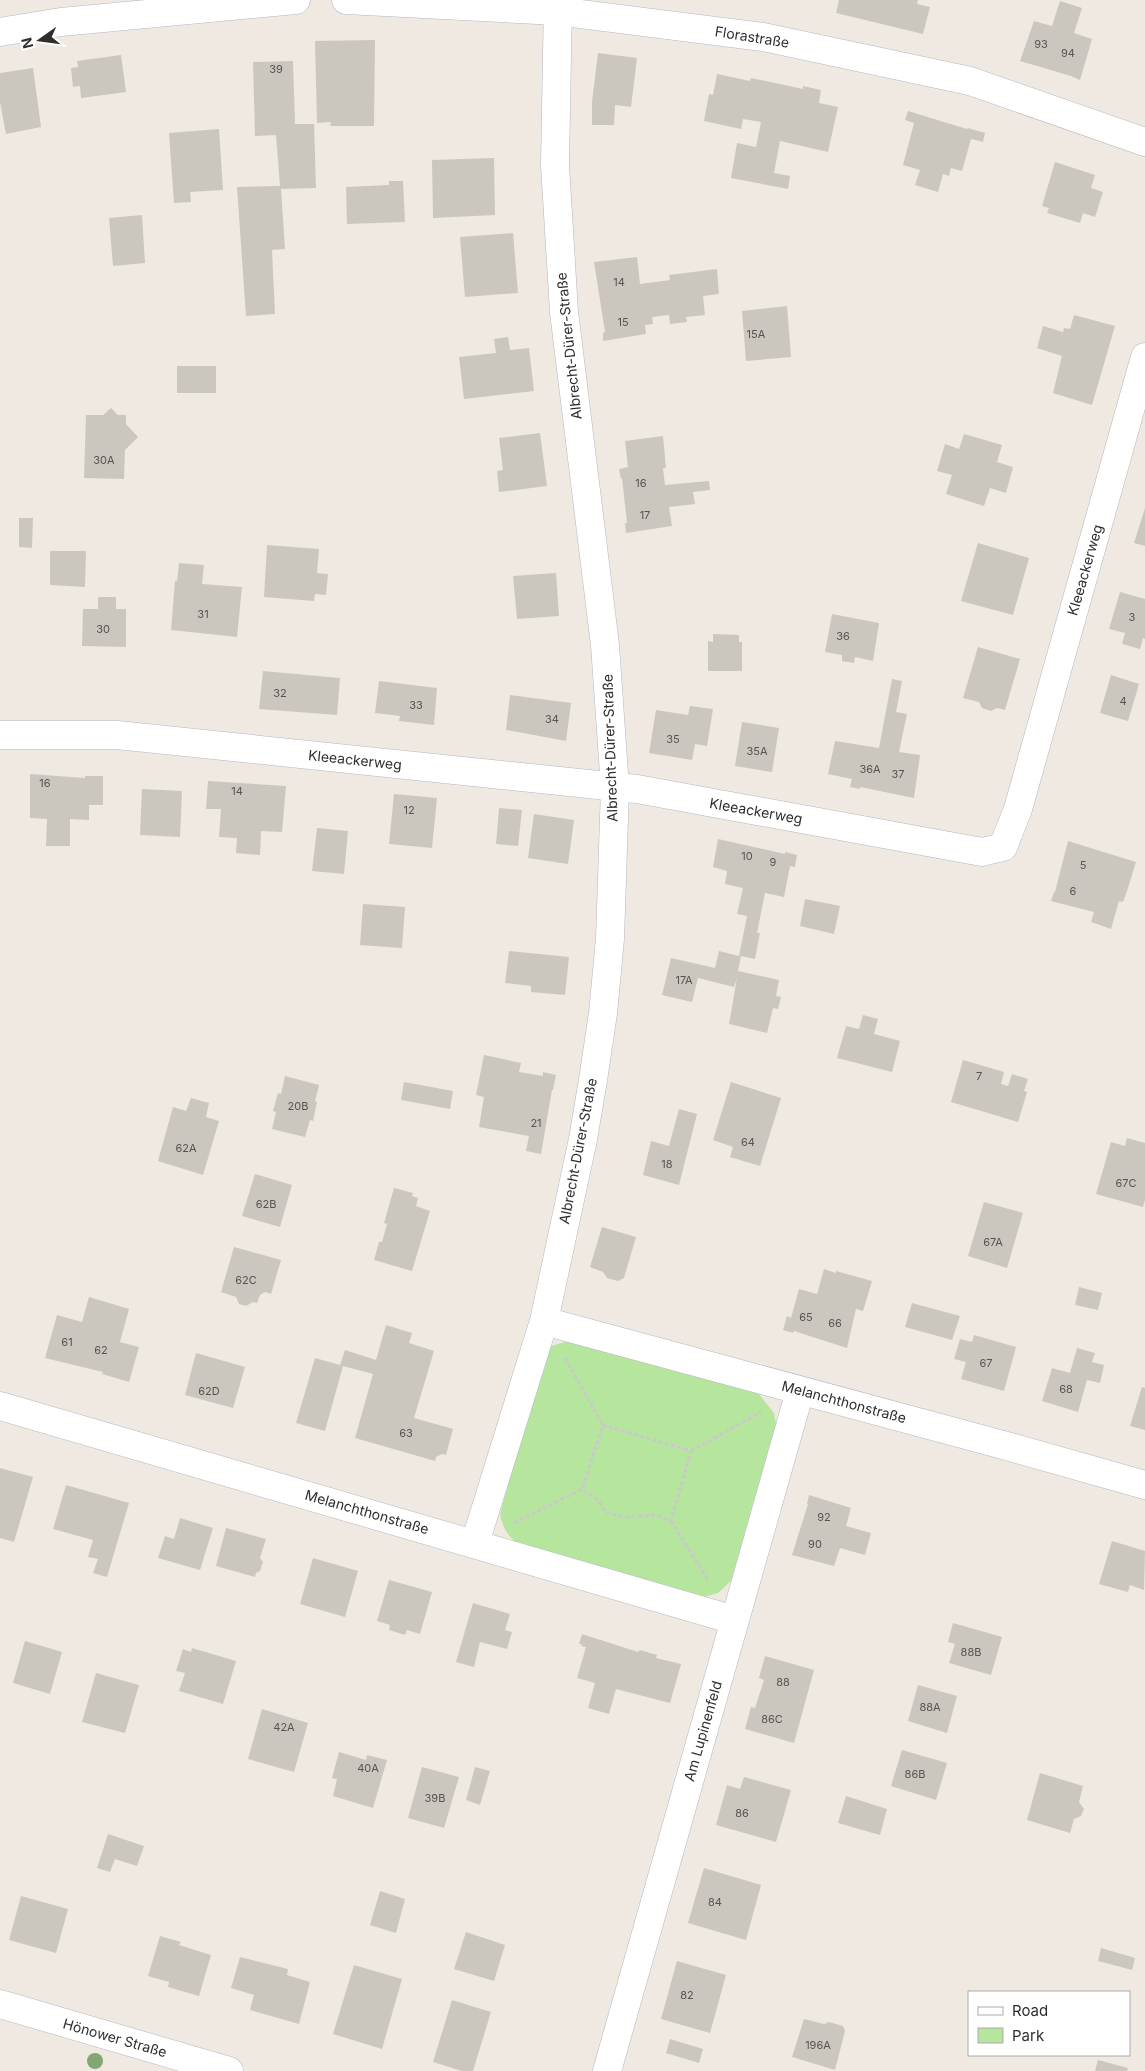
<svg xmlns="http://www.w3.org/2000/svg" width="1145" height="2071" font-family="Inter,sans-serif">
<rect width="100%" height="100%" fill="#efe9e1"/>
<path fill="#b6e59e" d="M572,1340L758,1393L774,1413L776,1424L731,1581L718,1593L700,1598L518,1544C507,1535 503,1528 500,1514L545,1355L551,1346Z"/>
<path fill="#cbc7bf" d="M839,0H918L917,4L930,7L923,34L836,13Z
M1060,1L1082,8L1074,33L1092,39L1080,80L1071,76L1020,61L1034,21L1052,26Z
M375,40L374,126H330L331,122L317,123L315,41Z
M598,53L637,58L631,107L615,105L614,125H592V102Z
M121,55L126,92L81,98L80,86L73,87L71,68L78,67L77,61Z
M293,61L295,124H314L316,188L281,189L285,249L272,250L275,314L246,316L237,187L280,186L276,135L255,136L253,62Z
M33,68L41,127L6,134L0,102V73Z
M717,74L750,81L751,78L803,89V86L821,90L819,103L838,107L828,152L780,141L774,173L790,176L788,189L731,178L737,143L756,147L761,122L743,119L741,129L704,121L709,94L713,95Z
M908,111L967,129L968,128L985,133L983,142L971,139L962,171L951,168L949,176L943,174L938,192L915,185L920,170L903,165L914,123L905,120Z
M219,129L223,190L190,192L191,202L174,203L169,133Z
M494,158L495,215L433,218L432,160Z
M1055,162L1095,175L1091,188L1103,192L1095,217L1083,213L1080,223L1047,213L1049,208L1042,206Z
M389,181H403L405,222L347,224L346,187L389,185Z
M142,215L145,263L113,266L109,218Z
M513,233L518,293L465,297L460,237Z
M637,257L640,284L670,280L669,275L717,269L719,294L703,296L705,315L686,317L687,322L670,324L669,315L652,317L653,324L645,325L646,334L603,341V333L605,332L594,262Z
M787,306L791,357L746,361L742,311Z
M1074,315L1115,326L1092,405L1053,393L1062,356L1037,348L1043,326L1063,332L1064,328L1070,329Z
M508,337L510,350L529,348L534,391L464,399L459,357L496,353L494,339Z
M177,366H216V393H177Z
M111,408L118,415H126V424L138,437L125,450L124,479L84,478L86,415H103Z
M540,433L547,486L499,492L497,471L503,470L499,438Z
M964,434L1002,445L997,462L1013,467L1006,493L990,488L984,506L946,494L952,475L937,471L945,444L959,449Z
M663,436L666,468H663L665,485L709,481L710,490L693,492L695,504L669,507L672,526L626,533L625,523H627L622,478L621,479L619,469L628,467L625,441Z
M1145,508V546L1134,543Z
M19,518H33L32,548L19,547Z
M978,543L1029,558L1013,615L961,601Z
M267,545L319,549L317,573L328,574L326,595L315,594L314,601L264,597Z
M50,551H86L85,587L50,585Z
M179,563L204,565L202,584L242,587L237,637L171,630L175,581H177Z
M556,573L559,616L517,619L513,576Z
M1120,592L1145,599V639L1143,638L1140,649L1122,644L1125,633L1109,629Z
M98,597H116V609H126V647L82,646L83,609H98Z
M832,614L879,623L873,661L855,657L854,663L842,661V655L825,652Z
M713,634L739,635V642H742V671H708V641L713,642Z
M978,647L1020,659L1005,710L997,708L991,711L982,708L979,702L963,698Z
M263,671L340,678L337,715L259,709Z
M1111,675L1139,684L1128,721L1100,713Z
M892,679L902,681L896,712L907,714L899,752L920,755L914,798L860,787V789L850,787L852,779L828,774L835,741L879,748Z
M379,681L437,688L434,725L399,721L400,716L375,713Z
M510,695L571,703L566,741L506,730Z
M690,706L713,709L707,746L695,744L692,760L649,753L656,710L688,715Z
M742,722L779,728L772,772L735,766Z
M30,774L85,778V776H103V805H89V820L70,819V846H46L47,819L30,818Z
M208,781L286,786L282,832L261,831L260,855L236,853L237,838L219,837L221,809H206Z
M142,789L182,791L180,837L140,835Z
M394,794L437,798L432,848L389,844Z
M499,808L522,810L518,846L496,844Z
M534,814L574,820L568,864L528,858Z
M317,828L348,831L344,874L312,871Z
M718,839L785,854V852L797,855L795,867L790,866L784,897L765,893L757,933H760L755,959L741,956L738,971L779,980L776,996L781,997L778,1009L773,1008L767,1033L729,1024L737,978L734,987L698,978L692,1002L662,995L671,958L715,968L719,951L739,956L747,916L737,914L743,888L725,884L727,871L713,867Z
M1068,841L1136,862L1127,891L1123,902L1119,901L1111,929L1091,922L1094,912L1051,901L1054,892H1055Z
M805,899L840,906L834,934L800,926Z
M363,904L405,907L402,948L360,945Z
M509,951L569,957L565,995L531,992V986L505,983Z
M863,1015L878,1019L874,1034L900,1041L892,1072L837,1058L846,1026L859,1029Z
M484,1055L521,1063L519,1072L543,1076V1072L556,1075L553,1090H552L541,1154L526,1151L529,1136L479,1127L484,1097L476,1095Z
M963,1060L1004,1072L1001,1084L1008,1086L1012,1074L1028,1079L1024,1091L1027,1092L1018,1122L951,1102Z
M285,1076L319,1085L315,1101L317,1102L313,1121L310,1120L305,1137L272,1129L276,1112L273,1111L278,1093L281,1094Z
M404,1082L453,1091L450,1109L401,1100Z
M731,1082L781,1098L760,1166L730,1157L733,1147L713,1140Z
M191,1098L209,1103L206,1117L219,1121L203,1175L158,1161L173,1107L186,1111Z
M679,1109L697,1114L679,1185L643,1175L651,1141L669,1146Z
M1127,1138L1145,1143V1200L1143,1207L1096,1194L1111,1142L1125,1146Z
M255,1174L292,1185L280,1227L242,1216Z
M394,1188L413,1193L412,1196L418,1198L416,1206L430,1211L412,1271L374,1260L379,1242H382L387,1224L384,1223Z
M984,1202L1023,1213L1007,1268L968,1256Z
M602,1227L636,1237L624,1278L618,1281L607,1278L603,1272L590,1267Z
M234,1247L281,1260L271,1294L265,1292L260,1295L257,1303L253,1302L246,1306L239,1304L236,1297L221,1292Z
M824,1269L836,1273V1271L872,1281L863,1311L856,1309L847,1348L794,1331L793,1333L783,1330L787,1316L791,1318L799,1289L817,1294Z
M1079,1287L1102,1293L1098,1310L1075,1305Z
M89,1297L129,1309L120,1342L139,1347L129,1382L102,1374L103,1372L45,1358L57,1315L82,1322Z
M912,1303L960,1316L952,1340L905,1327Z
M386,1325L412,1333L409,1343L434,1351L414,1418L453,1429L446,1455L442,1454L436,1457L435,1461L355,1438L373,1374L343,1366L325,1431L296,1423L315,1358L340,1365L345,1350L376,1360Z
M974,1335L1016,1347L1004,1391L961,1379L966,1362L954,1359L960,1339L972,1342Z
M1077,1348L1095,1353L1092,1362L1104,1365L1100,1383L1087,1380L1078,1412L1042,1401L1052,1368L1070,1373Z
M196,1353L245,1367L233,1408L185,1395Z
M1142,1387L1145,1388V1430L1130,1426Z
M0,1468L33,1477L14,1542L0,1538Z
M66,1485L129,1503L107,1577L93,1573L98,1559L88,1557L93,1540L53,1529Z
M809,1495L851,1508L846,1526L871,1533L865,1555L840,1548L834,1566L792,1555L808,1504H807Z
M180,1518L213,1528L200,1570L158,1558L165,1536L174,1539Z
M226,1528L266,1539L260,1558L263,1562L260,1571L256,1573L255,1577L216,1566Z
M1112,1541L1145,1551L1144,1590L1130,1585L1128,1592L1099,1584Z
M313,1558L358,1571L345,1617L300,1604Z
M389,1580L432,1592L420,1634L407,1630L405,1635L389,1630L390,1625L377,1621Z
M473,1603L510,1614L505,1630L512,1632L507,1649L480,1642L474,1667L456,1662Z
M953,1623L1002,1637L991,1675L949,1663L955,1644L948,1642Z
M582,1634L638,1652L640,1650L657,1655L656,1658L681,1664L670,1703L616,1689L609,1714L588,1708L595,1683L577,1678L586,1647L581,1646L582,1644H579Z
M25,1641L62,1652L50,1694L13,1683Z
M192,1648L236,1661L223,1704L179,1691L185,1673L176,1671L183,1649L191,1652Z
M765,1656L814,1670L794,1743L745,1729L751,1707L755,1708L764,1680L759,1678Z
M96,1673L139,1685L125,1733L82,1722Z
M918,1685L957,1696L947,1733L908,1721Z
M262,1709L308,1723L294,1772L248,1759Z
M902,1750L947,1763L936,1800L891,1786Z
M339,1752L366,1760L367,1755L387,1760L373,1808L333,1796L337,1779L332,1778Z
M422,1767L459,1777L444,1828L408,1818Z
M475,1767L490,1771L480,1805L466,1800Z
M1040,1773L1083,1786L1079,1802L1084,1809L1081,1816L1074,1819L1070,1833L1027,1820Z
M744,1777L791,1790L776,1842L716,1825L727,1785L740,1789Z
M846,1796L887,1809L880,1835L838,1823Z
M108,1834L144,1846L137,1866L115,1859L110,1872L97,1868Z
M704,1868L761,1885L746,1940L688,1923Z
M380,1891L405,1899L396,1933L370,1925Z
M21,1896L68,1909L56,1953L9,1940Z
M466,1932L505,1945L494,1981L454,1969Z
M160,1936L181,1942L179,1945L211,1955L199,1996L168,1987L169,1982L148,1976Z
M1101,1948L1135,1958L1132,1970L1098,1961Z
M240,1957L288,1969L287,1975L310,1982L299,2024L250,2010L254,1995L231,1988Z
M677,1961L726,1975L710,2033L661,2019Z
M354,1965L402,1979L382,2049L333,2034Z
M452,2000L491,2012L473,2071H462L433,2062Z
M804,2019L824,2024L829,2022L843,2026L845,2031L835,2070L792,2057Z
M670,2039L703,2049L699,2063L666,2053Z
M1098,2060L1128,2068L1127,2071H1095Z"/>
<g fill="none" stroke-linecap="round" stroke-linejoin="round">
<g stroke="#b4b7c1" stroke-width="29">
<path id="street" d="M346,0L557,11L763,37L970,81L1145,142
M0,32L61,22L296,0
M0,735H117L637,789L982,852L1003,847L1018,809L1145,357
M544,1321L1003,1445L1145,1485
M0,1406L734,1620
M475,1543L544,1321L583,1139L593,1080L603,1013L610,939L615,788L605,645L564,312L555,165L558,0
M607,2071L800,1391"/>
</g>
<g stroke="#b4b7c1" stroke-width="29">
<path id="secondary" d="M0,2004L229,2071"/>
</g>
<path stroke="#c9c9c9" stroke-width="3" stroke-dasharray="4 2.5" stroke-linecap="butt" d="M565,1358L603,1425
M691,1451L761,1412
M671,1521L708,1580
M514,1523L582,1489L603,1425L691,1451L671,1521L656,1515L624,1517L605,1512L599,1501L582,1489"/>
<use href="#street" stroke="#fff" stroke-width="28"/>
<use href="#secondary" stroke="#fff" stroke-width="28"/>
</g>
<circle fill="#84a574" cx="95" cy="2061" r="8"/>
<g text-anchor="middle" stroke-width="4" stroke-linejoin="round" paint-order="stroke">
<g font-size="11" fill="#555452">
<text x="1041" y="48">93</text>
<text x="1068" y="57">94</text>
<text x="276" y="73">39</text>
<text x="619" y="286">14</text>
<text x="623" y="326">15</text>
<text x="756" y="338">15A</text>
<text x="104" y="464">30A</text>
<text x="641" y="487">16</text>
<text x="645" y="519">17</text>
<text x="203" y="618">31</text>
<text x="1132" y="621">3</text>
<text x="103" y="633">30</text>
<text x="843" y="640">36</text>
<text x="280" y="697">32</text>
<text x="1123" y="705">4</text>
<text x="416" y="709">33</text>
<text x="552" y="723">34</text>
<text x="673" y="743">35</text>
<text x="757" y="755">35A</text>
<text x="870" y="773">36A</text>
<text x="898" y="778">37</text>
<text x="45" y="787">16</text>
<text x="237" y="795">14</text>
<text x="409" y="814">12</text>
<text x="747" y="860">10</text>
<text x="773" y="866">9</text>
<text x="1083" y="869">5</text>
<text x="1073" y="895">6</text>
<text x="684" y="984">17A</text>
<text x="979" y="1080">7</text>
<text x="298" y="1110">20B</text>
<text x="536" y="1127">21</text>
<text x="748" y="1146">64</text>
<text x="186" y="1152">62A</text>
<text x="667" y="1168">18</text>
<text x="1126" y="1187">67C</text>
<text x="266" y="1208">62B</text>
<text x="993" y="1246">67A</text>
<text x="246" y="1284">62C</text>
<text x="806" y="1321">65</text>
<text x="835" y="1327">66</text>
<text x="67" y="1346">61</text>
<text x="101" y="1354">62</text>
<text x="986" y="1367">67</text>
<text x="1066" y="1393">68</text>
<text x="209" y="1395">62D</text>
<text x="406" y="1437">63</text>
<text x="824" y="1521">92</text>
<text x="815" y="1548">90</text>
<text x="971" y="1656">88B</text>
<text x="783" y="1686">88</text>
<text x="930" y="1711">88A</text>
<text x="772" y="1723">86C</text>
<text x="284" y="1731">42A</text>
<text x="368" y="1772">40A</text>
<text x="915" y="1778">86B</text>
<text x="435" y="1802">39B</text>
<text x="742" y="1817">86</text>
<text x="715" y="1906">84</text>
<text x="687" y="1999">82</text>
<text x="818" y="2049">196A</text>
</g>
<g font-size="14" fill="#2e2e2e" stroke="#fff">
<text transform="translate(752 37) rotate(9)" y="5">Florastraße</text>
<text transform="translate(569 346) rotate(-96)" y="5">Albrecht-Dürer-Straße</text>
<text transform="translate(1085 570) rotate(-74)" y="5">Kleeackerweg</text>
<text transform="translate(610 748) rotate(-92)" y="5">Albrecht-Dürer-Straße</text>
<text transform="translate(355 760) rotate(6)" y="5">Kleeackerweg</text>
<text transform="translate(756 811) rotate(10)" y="5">Kleeackerweg</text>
<text transform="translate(578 1151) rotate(-79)" y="5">Albrecht-Dürer-Straße</text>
<text transform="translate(844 1402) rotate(15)" y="5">Melanchthonstraße</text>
<text transform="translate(367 1512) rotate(16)" y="5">Melanchthonstraße</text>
<text transform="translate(703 1731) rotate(-74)" y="5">Am Lupinenfeld</text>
<text transform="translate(115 2038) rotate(16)" y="5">Hönower Straße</text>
</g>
</g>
<rect x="968" y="1991" width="162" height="65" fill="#ffffff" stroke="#ababab"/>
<rect x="978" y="2007" width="25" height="8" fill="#ffffff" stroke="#ababab"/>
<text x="1012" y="2016" font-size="15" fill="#2e2e2e">Road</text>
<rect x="978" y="2028" width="25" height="15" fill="#b6e59e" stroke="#ababab"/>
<text x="1012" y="2041" font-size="15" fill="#2e2e2e">Park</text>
<g transform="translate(40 40) rotate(256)" stroke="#ffffff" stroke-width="4" paint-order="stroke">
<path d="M0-4L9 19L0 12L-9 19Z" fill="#2e2e2e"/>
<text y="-8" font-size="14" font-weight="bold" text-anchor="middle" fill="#2e2e2e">N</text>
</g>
</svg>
